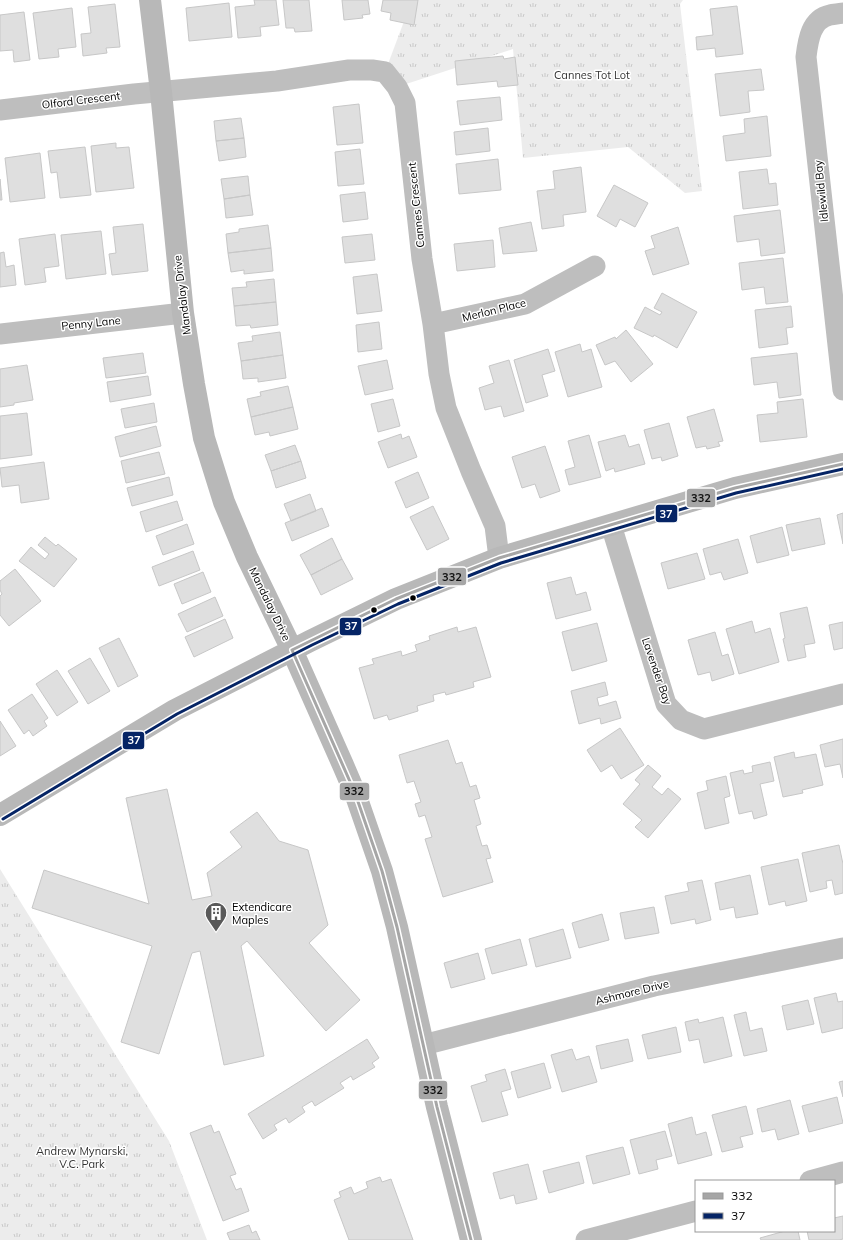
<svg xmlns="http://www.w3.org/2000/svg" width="843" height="1240" font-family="Mulish,sans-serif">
<defs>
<pattern id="park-tufts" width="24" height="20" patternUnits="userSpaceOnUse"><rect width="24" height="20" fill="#ececec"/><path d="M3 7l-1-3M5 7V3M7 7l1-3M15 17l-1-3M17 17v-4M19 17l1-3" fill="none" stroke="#c9c9c9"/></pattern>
</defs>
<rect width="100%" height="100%" fill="#fff"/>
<path fill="url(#park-tufts)" d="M412,0H683L680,4L702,191L685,193L628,147L523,158L513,49L397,87L385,72Z
M0,869L169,1141L207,1240H0Z"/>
<path fill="#dfdfdf" stroke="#c7c7c7" d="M254,0H276L279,25L260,27L261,36L238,38L235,7L255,5Z
M283,0H309L312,31L295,32L294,28H286Z
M342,0H368L370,14L362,15L363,18L344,20Z
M383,0H418L414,25L390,20L391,13L381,11Z
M229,3L232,37L189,41L186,8Z
M115,4L120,47L106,48L107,53L83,56L81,34L91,33L88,7Z
M737,6L743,54L716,57L715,48L697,50L696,37L713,35L710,9Z
M72,8L76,47L58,49L59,57L39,59L33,13Z
M24,12L30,60L14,62L13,50L0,51V15Z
M503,56L504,59L515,57L518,85L498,87L497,81L457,85L455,61Z
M761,69L764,90L748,91L750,112L720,116L715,74Z
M500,97L502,120L460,125L457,101Z
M359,104L363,143L337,145L333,107Z
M767,116L771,156L726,161L723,136L745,133L744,119Z
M241,118L244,138L216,141L214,121Z
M488,128L490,151L456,155L454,132Z
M244,138L246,157L219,161L216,141Z
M116,143V148L129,147L134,188L96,192L91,146Z
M85,147L91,195L60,198L57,172L51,173L48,151Z
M360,149L364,184L338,186L335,152Z
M40,153L45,198L10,202L5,158Z
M498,159L501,190L459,194L456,164Z
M581,167L586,212L563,215L564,226L542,229L537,191L555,189L553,171Z
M767,169L769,184L776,183L778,205L743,209L739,172Z
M248,176L250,195L224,199L221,179Z
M0,179L2,200H0Z
M614,185L648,203L635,227L620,219L616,227L597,216Z
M365,192L368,219L343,222L340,195Z
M250,195L253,215L226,218L224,199Z
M780,210L785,253L761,256L759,239L737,242L734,216Z
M531,222L537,251L503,254L499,228Z
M143,224L148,271L112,275L109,254L116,253L113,227Z
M268,225L271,248L228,253L226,234L239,232V229Z
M678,227L689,264L653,275L645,251L655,248L651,236Z
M101,231L106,274L66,279L61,235Z
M55,234L59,266L44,268L46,282L25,285L19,239Z
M372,234L375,260L345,263L342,237Z
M493,240L495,267L457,271L454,244Z
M271,248L273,271L244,274V270L231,272L228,253Z
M4,252L6,267L14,265L16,285L0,287V253Z
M783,258L788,302L766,304L764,287L742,290L739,263Z
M377,274L382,311L357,314L353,277Z
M274,279L276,302L234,306L232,288L247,287L246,282Z
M662,293L697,312L677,348L654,335L653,337L634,328L645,307L660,315L662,312L654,308Z
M276,302L278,325L251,328L250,325L236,326L234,306Z
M791,306L793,327L786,328L788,344L759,348L755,310Z
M379,322L382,349L358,352L356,325Z
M626,330L653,364L631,382L615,361L605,365L596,345L615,337L616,339Z
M280,332L283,355L241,361L238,343L253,341L252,336Z
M580,344L582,352L591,349L602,387L568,397L555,352Z
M548,349L555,371L542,375L548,396L526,403L514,360Z
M143,353L146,373L106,378L103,358Z
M797,353L801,395L779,398L777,382L754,385L751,358Z
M283,355L286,378L258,382V378L243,379L241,361Z
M387,360L393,389L365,395L358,366Z
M509,360L524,411L504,417L501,406L485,410L479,388L494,383L489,366Z
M27,365L33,400L14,403V405L0,407V369Z
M148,376L151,395L110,402L107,382Z
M288,386L293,407L251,417L247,399L261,396L260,392Z
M393,399L400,426L378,432L371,404Z
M803,399L807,437L760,442L757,415L778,413L777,402Z
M154,403L157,422L125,428L121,409Z
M293,407L298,429L270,436L269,432L255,435L251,417Z
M714,409L723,441L718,442L720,446L707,449L706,446L696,448L687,417Z
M27,413L32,455L0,459V416Z
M669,423L678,456L662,461L661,457L652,459L644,430Z
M156,426L161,446L120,457L115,437Z
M401,434L402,439L409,436L417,457L388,468L378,442Z
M589,435L601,477L569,485L565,470L575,467L568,441Z
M625,435L629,447L639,444L645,464L615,472L614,468L606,471L598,442Z
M295,445L301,461L271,471L265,455Z
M545,446L560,491L540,498L535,484L522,488L512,457Z
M159,452L165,474L126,483L121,461Z
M301,461L306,478L276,488L271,471Z
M44,462L49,499L21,503L19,485L2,487L0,468Z
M418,472L429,498L406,508L395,482Z
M169,477L173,495L132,506L127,488Z
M310,494L316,511L291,521L284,504Z
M177,501L183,520L146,532L140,512Z
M433,506L449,539L427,550L410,517Z
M322,508L329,526L292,541L285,523Z
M843,513V544L837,515Z
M820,518L825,544L792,551L786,525Z
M187,524L194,544L163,555L156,536Z
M782,527L789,555L757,563L750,536Z
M45,537L56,546L58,544L77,559L54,587L19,561L31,547L45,559L49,554L38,545Z
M332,538L342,559L311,575L300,555Z
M738,539L748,573L724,580L721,572L710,575L703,549Z
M193,551L200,570L159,586L152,567Z
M697,553L705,579L668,589L661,563Z
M342,559L353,579L321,595L311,575Z
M15,569L41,601L9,626L0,615V596L2,594L0,590V581Z
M203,572L211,592L182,604L174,584Z
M571,577L576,595L586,592L591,610L556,619L547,583Z
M215,597L223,616L187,632L178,614Z
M807,607L815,643L804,645L806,657L788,661L783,639L785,638L780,613Z
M225,619L233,638L194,657L185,637Z
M752,621L755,633L770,628L779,662L739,674L726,629Z
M843,622V648L834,650L829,625Z
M597,623L607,661L572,671L562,632Z
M457,627L458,632L476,627L491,677L473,682L474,687L446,695L445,692L433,695L434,701L417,706L418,711L389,720L387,715L374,719L359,668L374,664L372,659L401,651L402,656L417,651L415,645L430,640L429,636Z
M715,632L722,656L728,654L734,674L712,681L710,672L698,675L688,640Z
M119,638L138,676L118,687L99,648Z
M90,658L110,691L88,704L68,671Z
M57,670L78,702L57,716L36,684Z
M605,682L608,695L597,698L599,706L616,701L621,718L601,724L600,718L579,724L571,691Z
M32,694L48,718L44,721L47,726L33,736L29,730L24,734L8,710Z
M0,721L16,746L0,756Z
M620,728L644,765L621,779L612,765L601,772L587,750Z
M843,739V778L840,764L825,767L820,745Z
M448,740L456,764L462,762L470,787L476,785L480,798L474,800L481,824L476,826L482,846L487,845L491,858L486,859L493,882L443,897L425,839L432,837L425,815L419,817L415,804L421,802L414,781L407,783L399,755Z
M794,752L795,758L816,754L823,785L802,790L803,793L783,797L774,757Z
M770,762L774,781L760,784L767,815L754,819L752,811L739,814L730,773L743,770L744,774L753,772L752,766Z
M648,765L661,776L652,787L662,795L668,788L681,799L648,838L635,827L642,820L623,804L640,784L635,780Z
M726,776L730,796L724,798L729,823L705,829L697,793L708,790L706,781Z
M167,789L192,900L212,896L207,873L242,847L230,832L257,812L279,841L308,850L328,925L309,943L360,1000L326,1031L247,941L241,946L264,1056L224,1065L200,951L192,953L159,1054L121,1042L152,946L32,908L44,870L149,904L126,798Z
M839,845L843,864V893L835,895L832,880L826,881L827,888L810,892L802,853Z
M798,859L807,901L786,906L785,901L769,905L761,867Z
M750,875L758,914L736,918L734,907L720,910L715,883Z
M702,880L711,920L696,924L695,919L671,924L665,896L689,891L687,883Z
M654,907L659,933L625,939L620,913Z
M602,914L609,940L579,948L572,923Z
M563,929L571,958L536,967L529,939Z
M520,939L527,965L492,974L485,949Z
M478,953L485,979L451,988L444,963Z
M836,993L838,1002L843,1001V1028L822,1033L814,998Z
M808,1000L814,1024L787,1030L782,1006Z
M746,1012L750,1031L762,1028L767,1051L744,1056L734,1015Z
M723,1017L732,1056L704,1063L699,1039L689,1041L685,1022L698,1019L699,1023Z
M676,1027L681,1052L648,1059L642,1035Z
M367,1039L379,1058L372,1063L375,1067L353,1080L351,1076L340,1083L344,1088L315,1106L312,1101L302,1107L305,1112L289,1123L286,1118L274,1125L277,1130L263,1139L248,1114Z
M628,1039L633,1061L601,1069L596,1046Z
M572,1049L576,1060L589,1056L597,1082L562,1092L551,1055Z
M544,1063L551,1088L518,1098L511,1072Z
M505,1069L511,1089L501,1092L508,1115L482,1122L471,1086L487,1081L485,1075Z
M843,1081V1097L839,1082Z
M837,1097L843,1123L809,1132L802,1106Z
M790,1100L799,1134L778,1140L775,1129L762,1132L757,1109Z
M746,1106L753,1134L740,1137L743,1147L722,1152L712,1115Z
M692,1117L696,1135L706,1132L712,1155L678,1164L668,1124Z
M211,1125L214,1133L219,1131L236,1174L230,1176L236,1190L241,1188L249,1211L223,1221L190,1133Z
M665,1131L672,1156L656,1160L658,1169L639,1174L630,1140Z
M623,1147L630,1174L593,1184L586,1156Z
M579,1162L584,1183L549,1193L543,1171Z
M528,1164L537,1199L516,1204L514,1195L500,1199L493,1173Z
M380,1177L382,1182L391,1179L413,1240H349L334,1200L341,1197L339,1192L351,1187L354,1194L368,1188L366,1182Z
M843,1216V1239L839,1240H809L807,1231H834V1218Z
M249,1225L252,1233L256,1231L260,1240H230L227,1233Z
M785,1231H798L800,1240H761L760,1238Z"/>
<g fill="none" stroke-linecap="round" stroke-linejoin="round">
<path stroke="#bebebe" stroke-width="21" d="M843,13C839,14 834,14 830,15C811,19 808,40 806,57L843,390
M0,110L134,94L277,81L349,70H372L385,72L397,87L405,103L422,259L433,324L439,374L446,408L471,471L495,526L499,558
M433,324L525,304L595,266
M0,334L183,313
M611,525L666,704L681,720L704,729L843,694
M423,1045L654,986L843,948
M810,1181L843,1172
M586,1240L696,1211"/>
<path stroke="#b8b8b8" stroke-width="22" d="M150,0L161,92L183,313L194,384L204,438L224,502L247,557L292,650L343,765L355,793L382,871L397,927L437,1107L471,1240
M0,815L175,710L310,641L396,599L499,558L735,488L843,464"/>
<g stroke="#fff" stroke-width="6">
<path id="bus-1" d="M292,650L355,793L382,871L397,927L437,1107L471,1240
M292,650L396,599L499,558L735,488L843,464"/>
</g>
<g stroke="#fff" stroke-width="6">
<path id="bus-2" d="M3,819L177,714L312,645L398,604L501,563L736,493L843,469"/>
</g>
<use href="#bus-1" stroke="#a6a6a6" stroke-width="3"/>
<use href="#bus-2" stroke="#052465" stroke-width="3"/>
</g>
<defs>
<g id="building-pin" transform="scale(1.15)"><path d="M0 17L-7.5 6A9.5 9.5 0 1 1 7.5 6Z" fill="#595959" stroke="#fff"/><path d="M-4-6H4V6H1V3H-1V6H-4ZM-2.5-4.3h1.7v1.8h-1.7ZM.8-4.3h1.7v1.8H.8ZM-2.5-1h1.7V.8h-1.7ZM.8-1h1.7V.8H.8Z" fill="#fff"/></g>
</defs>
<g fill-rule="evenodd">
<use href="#building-pin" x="216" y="913"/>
</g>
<g fill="#000" stroke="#fff" stroke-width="1.5">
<circle cx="413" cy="598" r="3.5"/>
<circle cx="374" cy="610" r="3.5"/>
</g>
<g text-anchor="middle" stroke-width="3" stroke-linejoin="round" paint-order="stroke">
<g font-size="11" fill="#333" stroke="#fff">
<text x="592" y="79">Cannes Tot Lot</text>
<text x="82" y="1155">Andrew Mynarski,<tspan x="82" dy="13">V.C. Park</tspan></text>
</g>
<g font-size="11" fill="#000" stroke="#fff">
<text transform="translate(81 100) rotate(-7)" y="4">Olford Crescent</text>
<text transform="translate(821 191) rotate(-96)" y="4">Idlewild Bay</text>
<text transform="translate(416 205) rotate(-96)" y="4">Cannes Crescent</text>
<text transform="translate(182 295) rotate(-97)" y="4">Mandalay Drive</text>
<text transform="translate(494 310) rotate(-14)" y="4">Merlon Place</text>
<text transform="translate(91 323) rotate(-6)" y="4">Penny Lane</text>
<text transform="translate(270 604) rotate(64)" y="4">Mandalay Drive</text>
<text transform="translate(657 671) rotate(71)" y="4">Lavender Bay</text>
<text transform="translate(632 992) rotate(-14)" y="4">Ashmore Drive</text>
</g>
<g font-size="11" fill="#000" stroke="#fff" text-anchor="start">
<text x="232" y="911">Extendicare<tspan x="232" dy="13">Maples</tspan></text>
</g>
</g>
<g stroke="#fff" stroke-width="1.5">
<rect x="686" y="488" width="30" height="20" rx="4" fill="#a6a6a6"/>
<rect x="655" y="504" width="23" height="19" rx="4" fill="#052465"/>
<rect x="437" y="567" width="30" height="19" rx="4" fill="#a6a6a6"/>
<rect x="339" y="617" width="23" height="19" rx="4" fill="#052465"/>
<rect x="122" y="731" width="23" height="19" rx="4" fill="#052465"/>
<rect x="339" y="782" width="31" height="19" rx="4" fill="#a6a6a6"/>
<rect x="418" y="1080" width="30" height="20" rx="4" fill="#a6a6a6"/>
</g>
<g font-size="11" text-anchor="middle" font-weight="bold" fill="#fff">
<text x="666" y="518">37</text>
<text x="351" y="630">37</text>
<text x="134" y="744">37</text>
</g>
<g font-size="11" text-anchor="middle" font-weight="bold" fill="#111">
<text x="701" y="502">332</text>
<text x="452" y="581">332</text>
<text x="354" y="795">332</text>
<text x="433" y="1094">332</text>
</g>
<rect x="695" y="1180" width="140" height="52" fill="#ffffff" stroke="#999999"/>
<rect x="703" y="1193" width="20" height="6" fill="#a6a6a6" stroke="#999999"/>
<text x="731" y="1200" font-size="12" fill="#000000">332</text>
<rect x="703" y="1213" width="20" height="6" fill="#052465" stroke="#999999"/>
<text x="731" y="1220" font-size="12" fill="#000000">37</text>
</svg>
